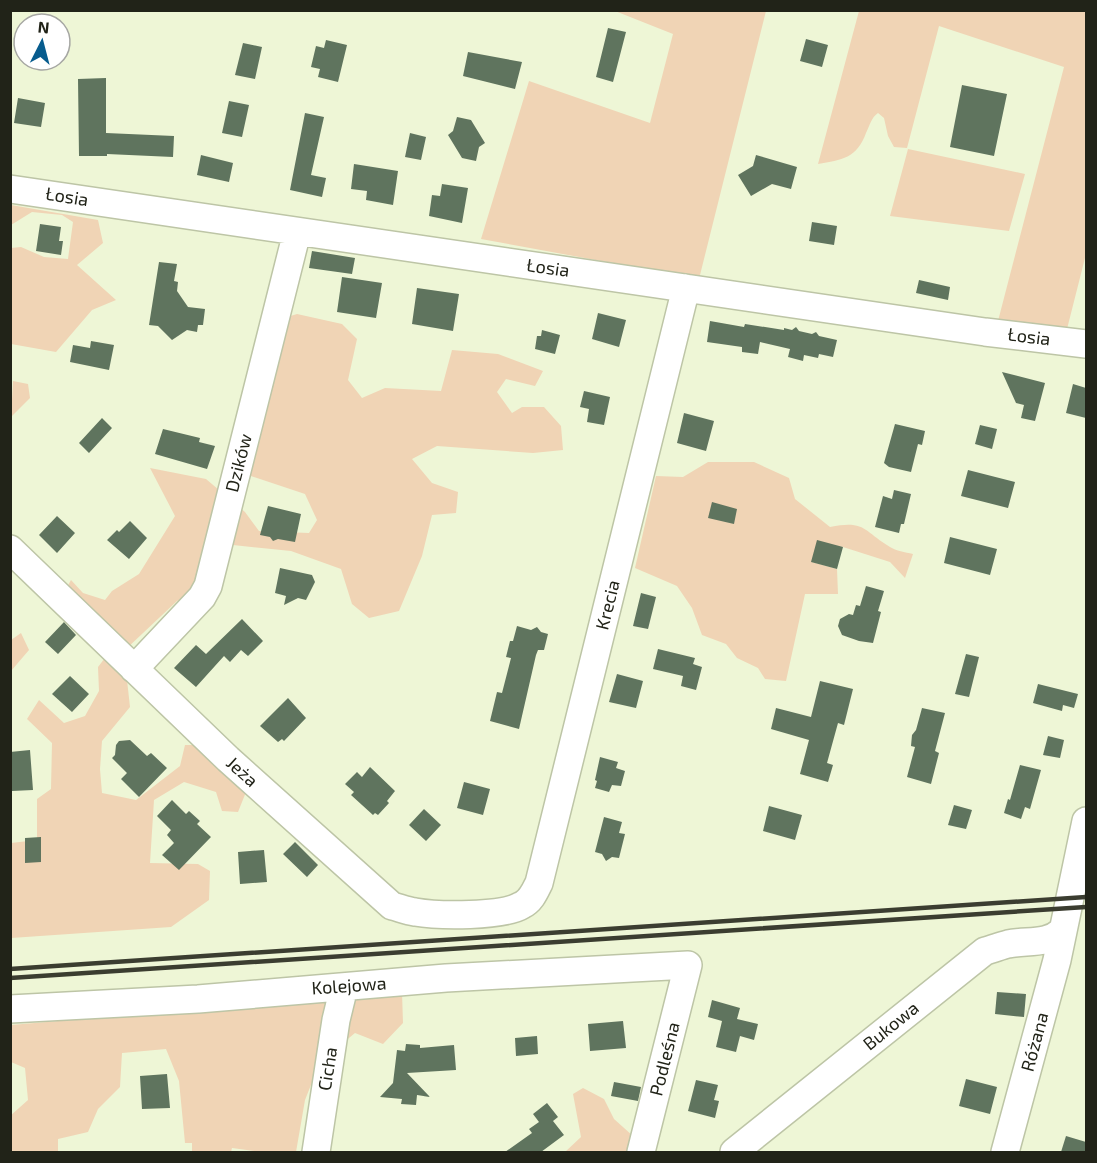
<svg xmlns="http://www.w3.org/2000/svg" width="1097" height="1163" font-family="'Exo 2',sans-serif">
<rect width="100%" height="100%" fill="#eef6d6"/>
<path fill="#f0d4b5" d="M615,11H766L699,279L481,239L529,81L650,123L673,34Z
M859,11H1086V254L1067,329L998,321L1064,67L939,26L907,148L894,147L888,136L884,118L878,113C871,118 870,125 866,133C857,158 842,160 818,164Z
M908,149L1025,174L1009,231L890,216Z
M11,205L98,220L103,243L77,265L116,300L92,310L56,352L11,344V248L21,247L44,257L68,259L73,222L62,215L32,212L11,225Z
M297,314L342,324L357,339L348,380L362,398L385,388L441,391L452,350L498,354L543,371L535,386L506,379L497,392L512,413L522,407H544L561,426L563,450L533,453L437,446L412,459L432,483L458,492L456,513L432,515L422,556L399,611L369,618L352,604L341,569L291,551L233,545L220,579L177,601L125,650L66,589L71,580L83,593L105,600L112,591L139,574L175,516L150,468L206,479L245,512L259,531L309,533L317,520L305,494L245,474L281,319Z
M13,381L28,384L30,398L11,417Z
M708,462H754L789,478L795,499L830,527C866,520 863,531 890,547C896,551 905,552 913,554L905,578L890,562L843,547L826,545L812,562L837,569L838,594H805L786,681L765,679L758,668L737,658L726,644L702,635L692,608L677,586L635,568L656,476L683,477Z
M21,633L29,650L11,671V640Z
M108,654L127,680L130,707L102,741L100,769L102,793L136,800L180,766L185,745H205L246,792L238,812L222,811L216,792L184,782L154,800L150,863L198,864L210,871L209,900L171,927L11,938V843L37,840V799L51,789L52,743L27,719L39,700L64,723L85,716L99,691L98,667Z
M402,992L403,1023L383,1044L355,1033L320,1062L305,1100L296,1152H262L232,1148L231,1152H192V1143H185L179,1081L166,1049L122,1053L120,1087L98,1109L88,1132L58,1139V1151L54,1152H11L10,1116L28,1100L25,1068L11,1062V1025Z
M583,1088L604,1099L614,1119L633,1136L629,1152H565L581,1137L573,1094Z"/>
<path fill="#5f745e" d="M608,28L626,32L613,82L596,77Z
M806,39L828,45L822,67L800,61Z
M326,40L347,45L338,82L318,77L320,69L311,67L316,46L324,48Z
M243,43L262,47L255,79L235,75Z
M468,52L522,62L515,89L463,76Z
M106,78V133L174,136L173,157L107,154V156H79L78,79Z
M962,85L1007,94L994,156L950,147Z
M18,98L45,103L41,127L14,123Z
M229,101L249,105L242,137L222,133Z
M305,113L324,117L311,175L326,178L322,197L290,190Z
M457,117L471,120L485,143L479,147L476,161L462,158L448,135L453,131Z
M410,133L426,137L421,160L405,157Z
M201,155L233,163L229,182L197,175Z
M756,155L797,167L791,189L772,184L751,196L738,175L753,166Z
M354,164L398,171L393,205L366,200L367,191L351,189Z
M442,184L468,188L462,223L429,216L432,195L440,196Z
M812,222L837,226L834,245L809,241Z
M40,224L61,227L59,241H63L61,255L36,251Z
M312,251L355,258L352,274L309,268Z
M159,262L177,264L174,281L178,282L177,291L188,307L205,309L203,325H198L197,332L187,330L172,340L158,326L149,325Z
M342,277L382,283L376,318L337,312Z
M919,280L950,287L948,300L916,293Z
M417,288L459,294L453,331L412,324Z
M598,313L626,320L619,347L592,339Z
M710,321L744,327L745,324L784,330V328L792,330L796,327L799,331L812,334L816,332L819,336L837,340L833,357L819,354L818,358L804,355L803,361L788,357L790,349L760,342L758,354L742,352V347L707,342Z
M542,330L560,335L555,354L535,349L537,336H541Z
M91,341L114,345L109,370L70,362L73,345L90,348Z
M1002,372L1045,383L1035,421L1021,418L1024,405L1016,403Z
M1073,384L1086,388V418L1066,413Z
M584,391L610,397L604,425L587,422L589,409L580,407Z
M684,413L714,421L706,451L677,443Z
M102,418L112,428L89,453L79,443Z
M895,424L925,431L922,445L918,444L911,472L889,467L884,463Z
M980,425L997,429L992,449L975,444Z
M163,429L200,438L199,442L215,446L207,469L155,454Z
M968,470L1015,482L1008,508L961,496Z
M894,490L911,494L904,524H901L899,533L875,527L883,496L892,499Z
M712,502L737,509L734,524L708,518Z
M268,506L301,514L295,542L278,539L273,541L270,537L260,535Z
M57,516L75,533L57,553L39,535Z
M130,521L147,538L129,559L107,540L117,530L119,532Z
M950,537L997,549L990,575L944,563Z
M817,540L843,547L837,569L811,562Z
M280,568L312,575L315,582L306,600L298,598L284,605L286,596L275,593Z
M866,586L884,591L878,611L881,612L873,643L859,641L842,635L838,626L840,619L849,614L853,615L856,605L860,606Z
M641,593L656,597L648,629L633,626Z
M242,619L263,641L248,656L241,650L230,662L224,656L196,687L174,668L196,645L206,654Z
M64,622L76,635L58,654L45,642Z
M517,626L531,630L537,627L541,632L548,634L544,650H538L536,655L519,729L490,721L497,692L502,693L511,658L506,657L510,641H513Z
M658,649L695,658L693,664L702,667L696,690L681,686L683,676L653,669Z
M966,654L979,657L969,697L955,694Z
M617,674L643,681L636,708L609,702Z
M70,676L89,694L72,712L52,694Z
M820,681L853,689L844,725L838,723L827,763L833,765L828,782L800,774L809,740L771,729L776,708L811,717Z
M1038,684L1078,694L1074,708L1063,705L1062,711L1033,703Z
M288,698L306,718L284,741L282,739L278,742L260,726Z
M922,708L945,713L935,751L939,753L931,784L907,777L915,747L911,746L912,735L916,730Z
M1048,736L1064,740L1060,758L1043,755Z
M130,740L147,756L151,753L167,768L139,797L121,779L127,773L112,758L115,755L116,745L119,741Z
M30,750L33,790L12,791L10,752Z
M600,757L618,762L616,768L625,771L621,786L612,785L609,792L595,788L597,781L595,780Z
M1020,765L1041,770L1030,809L1025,807L1021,819L1004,813L1008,799L1010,800Z
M370,767L395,791L387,801L389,803L378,815L375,813L373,815L351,795L354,792L345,784L357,772L362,777Z
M464,782L490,789L483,815L457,808Z
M172,800L186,814L189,811L200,821L197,824L211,837L179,870L162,855L174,843L167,835L171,830L157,816Z
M954,805L972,810L966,829L948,825Z
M769,806L802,815L795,840L763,831Z
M424,809L441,825L426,841L409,825Z
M604,817L622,822L619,833L625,834L619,858L612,857L606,861L602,854L595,852Z
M41,837V862L25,863V838Z
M295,842L318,865L307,877L283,854Z
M264,850L267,882L240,884L238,852Z
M997,992L1026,994L1024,1017L995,1014Z
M712,1000L740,1008L737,1019L758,1024L754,1040L740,1036L736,1052L716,1047L722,1021L708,1017Z
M623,1021L626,1048L590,1051L588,1024Z
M537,1036L538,1054L516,1056L515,1038Z
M406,1044L420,1045V1048L454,1045L456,1070L407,1073L430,1097L417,1095L416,1105L401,1104L402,1099L380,1097L393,1083L397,1050L405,1051Z
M167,1074L170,1108L142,1109L140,1076Z
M966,1079L997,1087L990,1114L959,1106Z
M696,1080L718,1085L714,1100L719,1101L715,1118L688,1111Z
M614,1082L641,1087L638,1101L611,1096Z
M547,1103L558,1117L553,1121L564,1135L541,1152H505L532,1133L529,1129L539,1122L533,1114Z
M1066,1136L1086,1142V1152H1061Z"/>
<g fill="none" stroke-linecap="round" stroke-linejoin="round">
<g stroke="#bdc5a6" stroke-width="30">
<path id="minor" d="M10,189L985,332L1086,344
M10,549L228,759L392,906C400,908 407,911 415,912C438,916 503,917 522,905C531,901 535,891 539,883L686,288
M134,669L202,597L208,586L297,232
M10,1009L198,999L446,978L688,965L641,1152
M316,1152L336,1020L344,987
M734,1152L985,951C993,949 1000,946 1008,944C1027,940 1047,945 1062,931
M1005,1152L1057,960L1086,821"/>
</g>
<use href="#minor" stroke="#fff" stroke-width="27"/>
<path stroke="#3b3d30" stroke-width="4.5" d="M10,969L1086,897
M10,978L1086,907"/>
</g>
<g text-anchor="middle" stroke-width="6" stroke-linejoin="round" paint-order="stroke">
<g font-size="18" fill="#212318" stroke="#fff">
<text transform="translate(67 197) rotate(9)" y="6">Łosia</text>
<text transform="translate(548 268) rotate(8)" y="6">Łosia</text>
<text transform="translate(1029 337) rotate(7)" y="6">Łosia</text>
<text transform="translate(239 463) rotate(-76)" y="6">Dzików</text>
<text transform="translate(608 605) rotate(-76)" y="6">Krecia</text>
<text transform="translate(242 772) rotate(42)" y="6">Jeża</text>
<text transform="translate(349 986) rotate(-4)" y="6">Kolejowa</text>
<text transform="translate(891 1026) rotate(-39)" y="6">Bukowa</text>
<text transform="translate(1035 1042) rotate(-75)" y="6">Różana</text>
<text transform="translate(665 1059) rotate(-76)" y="6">Podleśna</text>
<text transform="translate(328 1069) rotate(-81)" y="6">Cicha</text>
</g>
</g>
<rect width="1097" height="1163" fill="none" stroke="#212318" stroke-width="24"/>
<g transform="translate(42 42) rotate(6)"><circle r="28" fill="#ffffff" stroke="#a6a7a3" stroke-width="1.5"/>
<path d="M0-4.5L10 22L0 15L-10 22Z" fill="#075c8e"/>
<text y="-9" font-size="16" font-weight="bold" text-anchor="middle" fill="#212318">N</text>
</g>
</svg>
